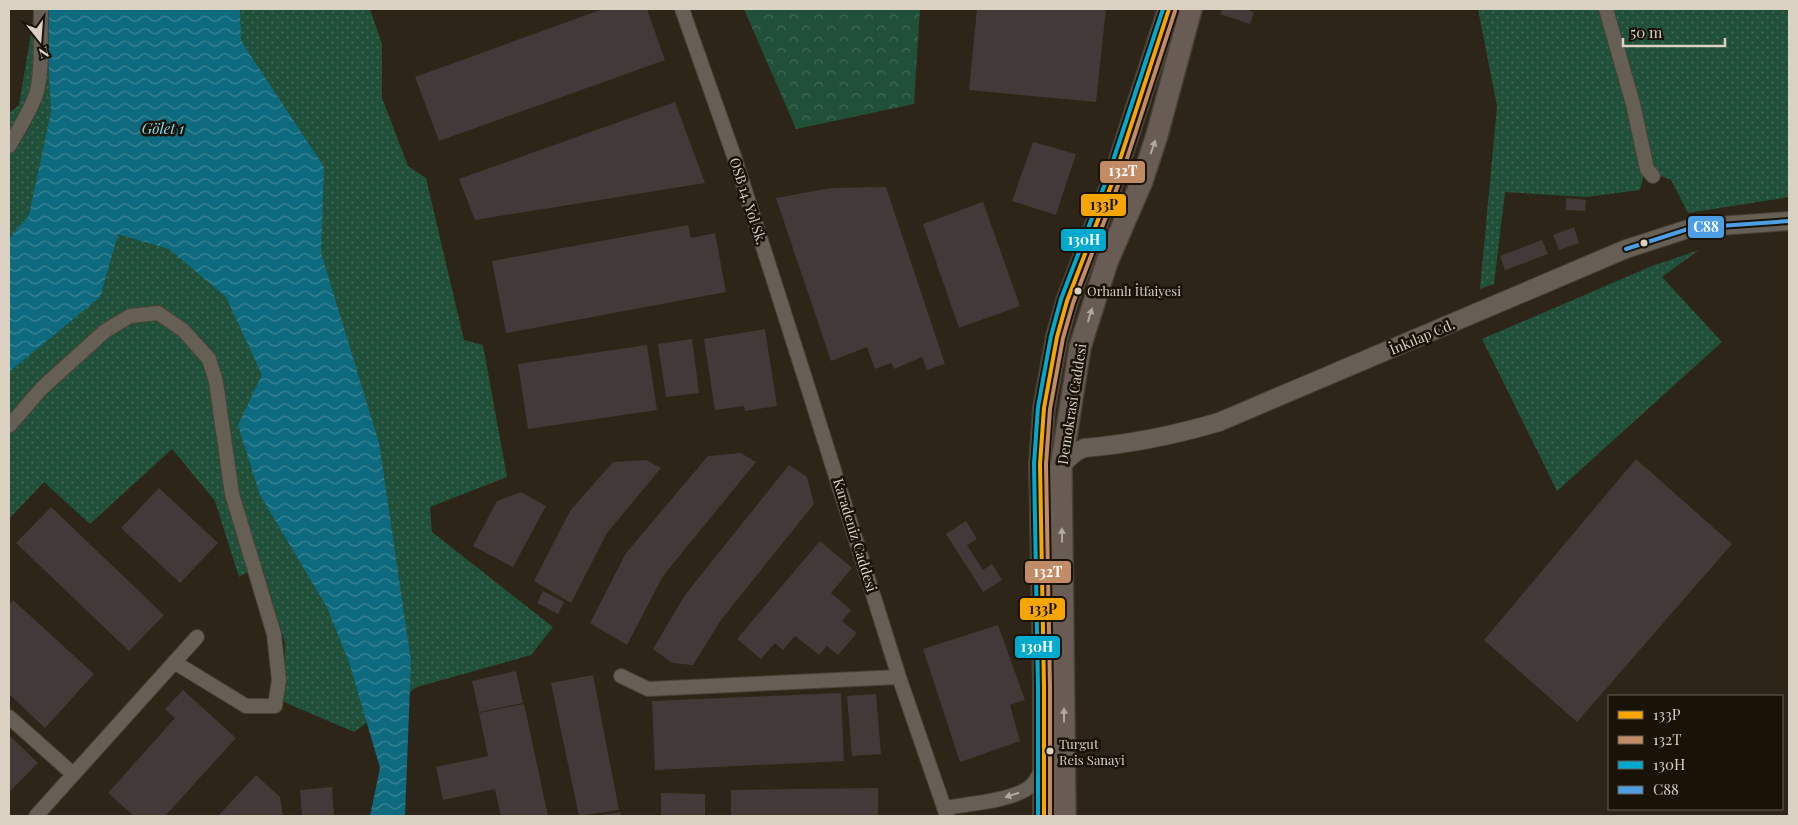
<svg xmlns="http://www.w3.org/2000/svg" width="1798" height="825" font-family="'Playfair Display',serif">
<defs>
<pattern id="grass-dots" width="8" height="8" patternUnits="userSpaceOnUse" patternTransform="scale(1.25)"><rect width="8" height="8" fill="#21503a"/><path d="M2 2h.1M6 6h.1" fill="none" stroke="#416855" stroke-width="1.8" stroke-linecap="round"/></pattern>
<pattern id="forest-crowns" width="20" height="18" patternUnits="userSpaceOnUse" patternTransform="scale(1.25)"><rect width="20" height="18" fill="#21503a"/><path d="M2 6a3 3 0 1 1 6 0M12 15a3 3 0 1 1 6 0" fill="none" stroke="#416855"/></pattern>
<pattern id="water-waves" width="16" height="10" patternUnits="userSpaceOnUse" patternTransform="scale(1.25)"><rect width="16" height="10" fill="#0e6a7e"/><path d="M0 5q4-4 8 0t8 0" fill="none" stroke="#3c8594"/></pattern>
</defs>
<rect width="100%" height="100%" fill="#2d2517"/>
<path fill="url(#grass-dots)" d="M35,9H370L382,44V98L408,166L426,178L464,340L483,345L507,477L430,507L432,532L553,627L531,655L417,687L354,732L284,702L285,643L261,564L239,577L215,501L172,449L90,524L44,482L9,519V113L19,105Z
M1478,9H1789V197L1688,213L1671,180L1645,170L1640,190L1586,197L1505,192L1494,284L1480,289L1497,106Z
M1699,250L1662,277L1722,342L1557,491L1482,339L1652,266Z"/>
<path fill="url(#forest-crowns)" d="M744,9H920L914,104L796,129Z"/>
<path fill="url(#water-waves)" d="M46,9H240L241,41L324,167L321,253L379,443L411,661L405,816H370L380,768L350,665L327,607L260,495L238,425L262,375L226,297L169,249L118,234L100,297L9,372V239L29,215L51,112Z"/>
<path fill="#423a38" d="M603,9H647L665,60L439,141L415,77Z
M977,9H1106L1096,102L969,90Z
M1222,9H1245L1254,12L1250,24L1220,14Z
M675,102L705,183L475,220L459,179Z
M1033,142L1076,154L1056,215L1012,201Z
M886,187L945,364L927,370L922,357L894,369L891,363L875,369L867,347L831,361L776,198L831,188Z
M1566,198L1586,200L1585,211L1566,210Z
M983,202L1020,306L959,328L923,224Z
M688,225L691,238L715,233L726,292L506,333L492,261Z
M1574,227L1579,243L1559,250L1553,235Z
M1542,240L1548,254L1505,270L1500,256Z
M765,329L777,406L745,411L744,406L715,410L704,339Z
M692,339L699,393L666,397L658,344Z
M647,345L657,410L528,429L518,364Z
M741,453L756,462L663,576L627,645L590,623L626,553L708,456Z
M1636,459L1732,544L1577,722L1484,640Z
M646,460L661,468L607,533L571,603L534,581L570,511L613,462Z
M789,465L807,477L814,504L721,620L693,665L672,663L653,649L685,595Z
M159,488L218,543L180,583L121,528Z
M521,492L546,506L513,567L473,546L497,501Z
M51,507L164,615L129,651L16,543Z
M966,521L977,539L967,545L983,570L992,564L1002,580L983,592L946,534Z
M820,541L852,568L831,593L851,610L842,621L857,633L838,655L827,646L819,655L795,636L783,650L775,643L761,659L737,639Z
M543,591L564,602L558,614L537,603Z
M13,600L94,674L45,728L9,694V605Z
M998,625L1025,700L1010,705L1020,741L960,762L923,649Z
M516,671L523,703L479,712L472,681Z
M593,675L619,810L579,816L551,683Z
M183,690L236,738L165,816H134L108,793L175,718L165,709Z
M841,693L844,761L655,770L652,701Z
M876,694L881,754L852,756L847,696Z
M524,704L548,816H501L495,789L443,800L436,767L488,756L479,713Z
M9,735L38,763L9,792Z
M256,775L280,797L283,816H218Z
M332,787L334,816H302L300,790Z
M878,788V816H731V790Z
M661,793L705,794V816H661Z
M620,812L621,816H603V815Z"/>
<g fill="none" stroke-linecap="round" stroke-linejoin="round">
<g stroke="#484137" stroke-width="16">
<path id="minor" d="M682,9L735,159L810,394L899,677L947,816
M1606,9L1633,104L1647,169L1653,176
M9,146C17,132 33,107 37,91C43,65 40,35 41,9
M9,426L42,388L105,331L130,316L158,313L183,330L209,359L216,382L232,494L274,634L279,680L275,706H246L174,662
M621,676L648,689L899,677
M9,717L73,774
M944,808C967,804 1015,801 1032,785C1037,780 1039,774 1042,768
M36,816L197,637"/>
</g>
<g stroke="#484137" stroke-width="20">
<path id="tertiary" d="M1061,467C1068,457 1074,452 1084,448C1131,444 1175,435 1219,422L1626,249L1691,228L1789,221"/>
</g>
<g stroke="#484137" stroke-width="24">
<path id="primary" d="M1044,816V687L1040,464L1044,408L1057,337L1067,301L1114,178L1169,9
M1065,816L1061,467L1080,347L1107,262L1142,181L1157,135L1191,9"/>
</g>
<use href="#minor" stroke="#655f55" stroke-width="14"/>
<use href="#tertiary" stroke="#655f55" stroke-width="18"/>
<use href="#primary" stroke="#685c54" stroke-width="21"/>
<g stroke="#181207" stroke-width="8">
<path id="bus-1" d="M1044,816V687L1040,464L1044,408L1057,337L1067,301L1114,178L1169,9"/>
</g>
<g stroke="#181207" stroke-width="8">
<path id="bus-2" d="M1050,816V687L1046,464L1050,409L1063,338L1073,303L1120,180L1175,11"/>
</g>
<g stroke="#181207" stroke-width="8">
<path id="bus-3" d="M1038,816V687L1034,464L1038,407L1051,336L1061,299L1108,176L1163,9"/>
</g>
<g stroke="#181207" stroke-width="8">
<path id="bus-4" d="M1626,249L1691,228L1789,221"/>
</g>
<use href="#bus-1" stroke="#f7a600" stroke-width="4"/>
<use href="#bus-2" stroke="#c18c65" stroke-width="4"/>
<use href="#bus-3" stroke="#00a9ce" stroke-width="4"/>
<use href="#bus-4" stroke="#4d9ee5" stroke-width="4"/>
</g>
<defs><path id="oneway-solid" d="M-6-.8H1V-3.2L6.5 0L1 3.2V.8H-6Z" transform="scale(1.25)"/></defs>
<g fill="#b2a89c">
<use href="#oneway-solid" transform="translate(1153 147) rotate(-71)"/>
<use href="#oneway-solid" transform="translate(1090 315) rotate(-73)"/>
<use href="#oneway-solid" transform="translate(1062 535) rotate(-91)"/>
<use href="#oneway-solid" transform="translate(1064 715) rotate(-90)"/>
</g>
<use fill="#b1a99c" href="#oneway-solid" transform="translate(1012 795) rotate(163)"/>
<g fill="#dad1c3" stroke="#181207" stroke-width="2">
<circle cx="1644" cy="243" r="4.5"/>
<circle cx="1078" cy="291" r="4.5"/>
<circle cx="1050" cy="751" r="4.5"/>
</g>
<g text-anchor="middle" stroke-width="5" stroke-linejoin="round" paint-order="stroke">
<g font-size="13" fill="#dad1c3" stroke="#181207" text-anchor="start">
<text x="1087" y="296">Orhanlı İtfaiyesi</text>
<text x="1059" y="749">Turgut<tspan x="1059" dy="16">Reis Sanayi</tspan></text>
</g>
<g font-size="14" fill="#dad1c3" stroke="#181207">
<text transform="translate(748 201) rotate(72)" y="5">OSB 14. Yol Sk.</text>
<text transform="translate(1422 337) rotate(-23)" y="5">İnkılap Cd.</text>
<text transform="translate(1072 404) rotate(-81)" y="5">Demokrasi Caddesi</text>
<text transform="translate(855 535) rotate(73)" y="5">Karadeniz Caddesi</text>
</g>
<g font-size="15" font-style="italic" fill="#8cdbf4" stroke="#181207">
<text x="163" y="134">Gölet 1</text>
</g>
</g>
<g stroke="#181207" stroke-width="2">
<rect x="1099" y="160" width="47" height="24" rx="5" fill="#c18c65"/>
<rect x="1080" y="193" width="47" height="24" rx="5" fill="#f7a600"/>
<rect x="1687" y="215" width="38" height="24" rx="5" fill="#4d9ee5"/>
<rect x="1060" y="228" width="47" height="24" rx="5" fill="#00a9ce"/>
<rect x="1024" y="560" width="48" height="24" rx="5" fill="#c18c65"/>
<rect x="1019" y="597" width="47" height="24" rx="5" fill="#f7a600"/>
<rect x="1014" y="635" width="47" height="24" rx="5" fill="#00a9ce"/>
</g>
<g font-size="14" text-anchor="middle" font-weight="bold" fill="#fff">
<text x="1123" y="176">132T</text>
<text x="1706" y="232">C88</text>
<text x="1084" y="245">130H</text>
<text x="1048" y="577">132T</text>
<text x="1037" y="652">130H</text>
</g>
<g font-size="14" text-anchor="middle" font-weight="bold" fill="#111">
<text x="1104" y="210">133P</text>
<text x="1043" y="614">133P</text>
</g>
<rect width="1798" height="825" fill="none" stroke="#dad1c3" stroke-width="20"/>
<rect x="1608" y="695" width="175" height="115" fill="#181207" stroke="#665e52"/>
<rect x="1618" y="711" width="25" height="8" fill="#f7a600" stroke="#665e52"/>
<text x="1653" y="720" font-size="15" fill="#dad1c3">133P</text>
<rect x="1618" y="736" width="25" height="8" fill="#c18c65" stroke="#665e52"/>
<text x="1653" y="745" font-size="15" fill="#dad1c3">132T</text>
<rect x="1618" y="761" width="25" height="8" fill="#00a9ce" stroke="#665e52"/>
<text x="1653" y="770" font-size="15" fill="#dad1c3">130H</text>
<rect x="1618" y="786" width="25" height="8" fill="#4d9ee5" stroke="#665e52"/>
<text x="1653" y="795" font-size="15" fill="#dad1c3">C88</text>
<g transform="translate(40 40) rotate(163)" stroke="#181207" stroke-width="4" paint-order="stroke">
<path d="M0-4L9 19L0 12L-9 19Z" fill="#dad1c3"/>
<text y="-8" font-size="14" font-weight="bold" text-anchor="middle" fill="#dad1c3">N</text>
</g>
<path d="M1623 38v8h102v-8" fill="none" stroke="#dad1c3" stroke-width="2.5"/>
<text x="1630" y="38" font-size="15" fill="#dad1c3" stroke="#181207" stroke-width="4" paint-order="stroke">50 m</text>
</svg>
